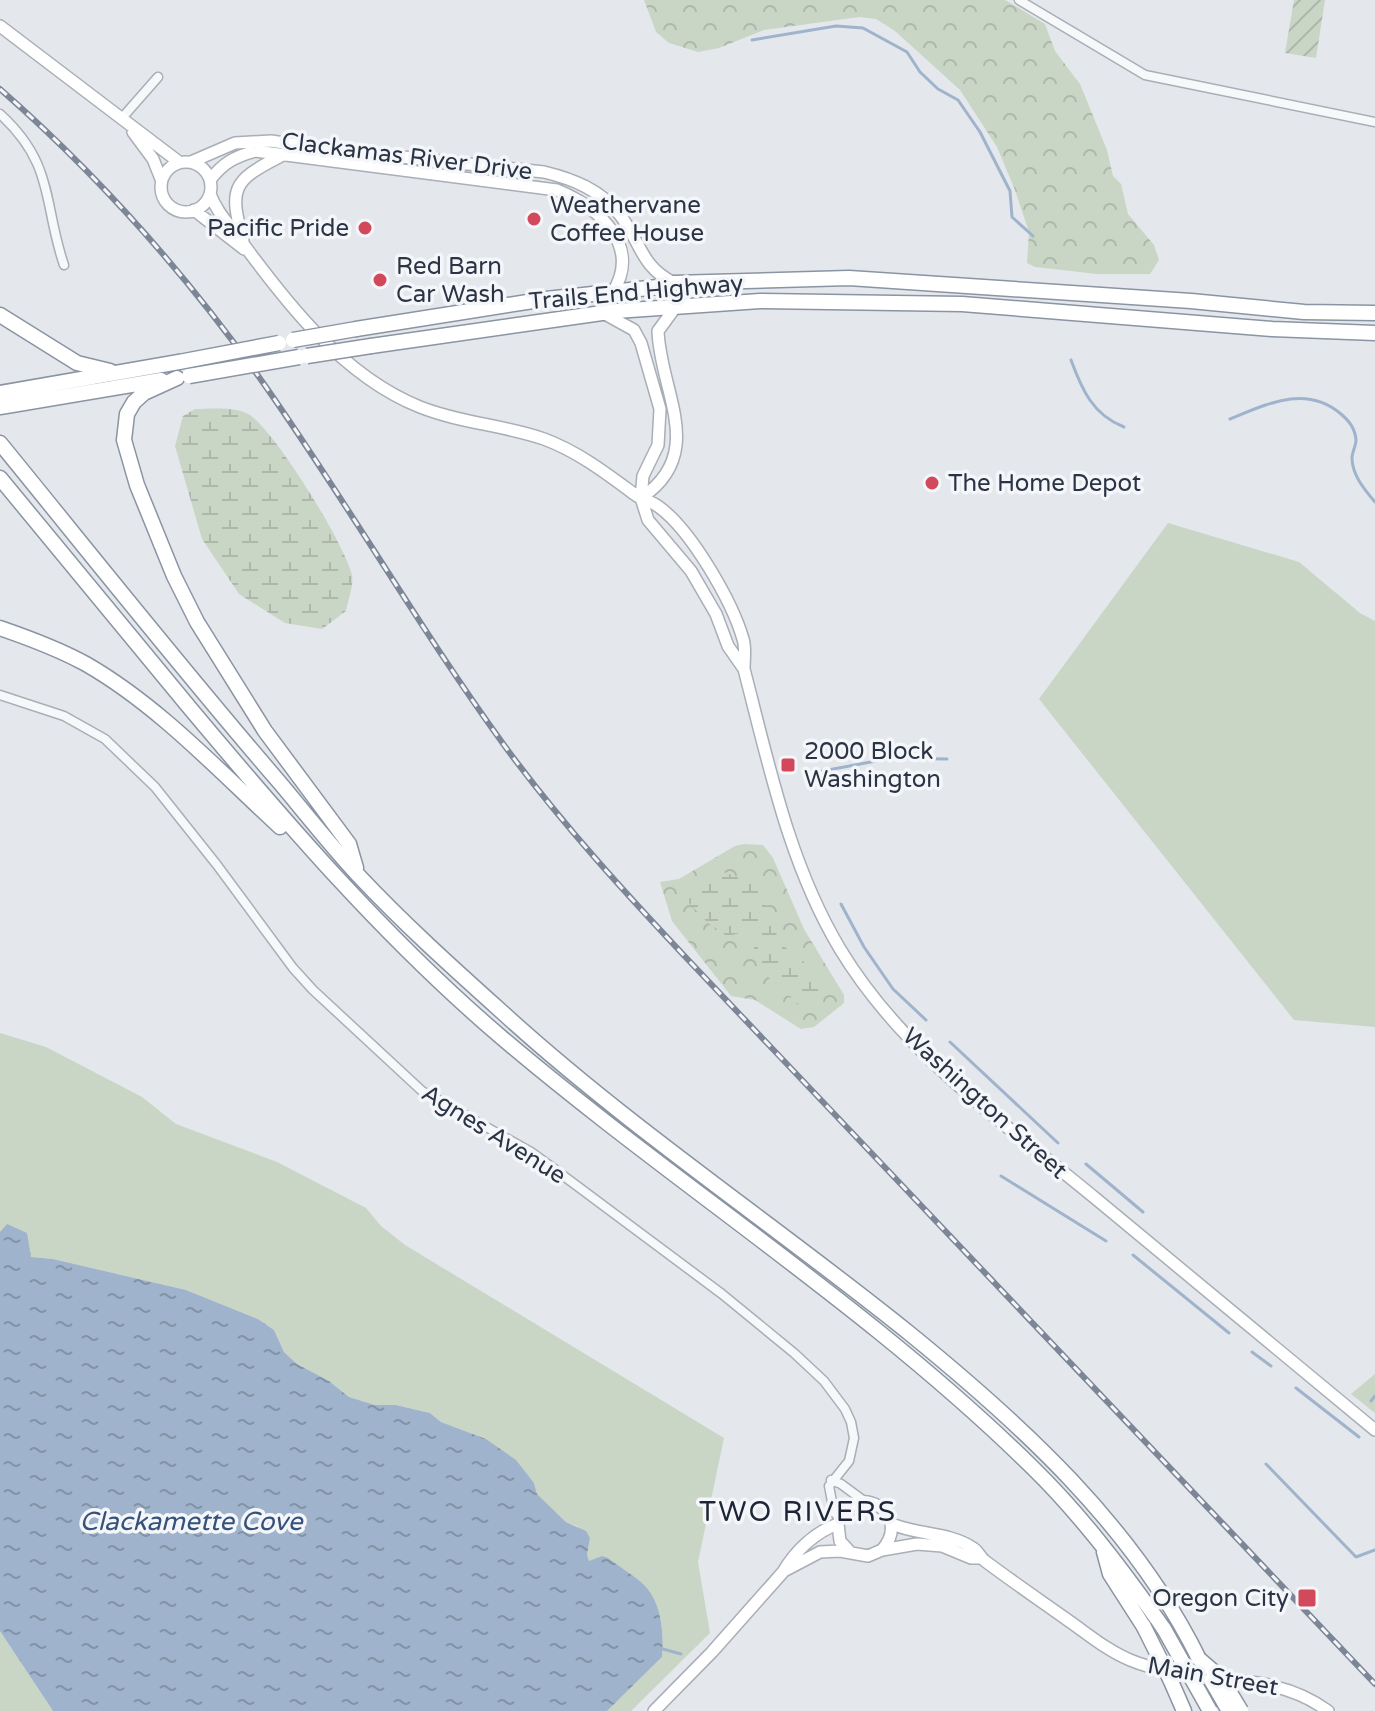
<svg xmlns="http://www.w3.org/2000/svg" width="1375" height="1711" font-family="'Varela Round',sans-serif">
<defs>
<pattern id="forest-crowns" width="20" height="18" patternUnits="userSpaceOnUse" patternTransform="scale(2)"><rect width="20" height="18" fill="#c9d6c5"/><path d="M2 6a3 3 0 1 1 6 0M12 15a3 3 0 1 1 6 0" fill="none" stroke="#adb8ab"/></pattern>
<pattern id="wetland-marsh" width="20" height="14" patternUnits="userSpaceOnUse" patternTransform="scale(2)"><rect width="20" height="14" fill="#c9d6c5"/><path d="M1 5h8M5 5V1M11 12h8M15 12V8" fill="none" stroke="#adb8ab"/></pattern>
<pattern id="garden-furrows" width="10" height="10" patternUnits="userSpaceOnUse" patternTransform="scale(2)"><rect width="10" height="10" fill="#c9d6c5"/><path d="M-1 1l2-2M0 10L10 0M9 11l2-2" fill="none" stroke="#adb8ab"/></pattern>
<pattern id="water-ripples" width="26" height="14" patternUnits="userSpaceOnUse" patternTransform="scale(2)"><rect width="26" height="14" fill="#9fb4cc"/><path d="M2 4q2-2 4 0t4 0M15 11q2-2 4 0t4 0" fill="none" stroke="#8293a7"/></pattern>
</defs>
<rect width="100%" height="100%" fill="#e4e7ec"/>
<path fill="#c9d6c5" d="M1168,523L1299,562L1360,613L1375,621V1027L1294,1020L1039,699Z
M0,1033L46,1047L142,1097L176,1124L277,1162L366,1208L381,1226L405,1245L724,1438L698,1562L710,1633L631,1711H607L662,1657C666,1597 647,1587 602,1556L589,1562L587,1555L590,1538L577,1526L566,1522L537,1494L534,1483L486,1439L441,1422L430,1413L396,1405H375L349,1397L329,1381L297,1364L284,1352L274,1330L258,1319L186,1290L53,1259L31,1257L0,1232Z
M1375,1374V1413L1351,1394Z
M0,1631L53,1711H0Z"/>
<path fill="url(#forest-crowns)" d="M644,0H1005L1045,24L1055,51L1080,84L1107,150L1113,176L1121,184L1128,214L1154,245L1159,260L1150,274H1097L1035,267L1027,263L1029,232L1015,190L997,147L960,90L895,31L876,19L859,17L764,30L719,48L698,52L669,43L656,32Z
M744,844L763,845L773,858L804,929L844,995V1003L814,1027L801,1029L755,1000L731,996L672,921L660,882L679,879L735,846Z"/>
<path fill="url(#wetland-marsh)" d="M195,409C211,409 236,406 250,415C277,434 344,543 352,575C354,585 348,601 346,611L322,629L285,623L239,594L202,539L175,446L183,416Z
M714,869L738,877L761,880L762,900L775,916L777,942C795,953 820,971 821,994L814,1001L798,1005L766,975L750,939L741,933L727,936L708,923L689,903L690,887L699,877Z"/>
<path fill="url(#garden-furrows)" d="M1294,0H1325L1316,58L1285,53Z"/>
<path fill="url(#water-ripples)" d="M7,1224L27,1233L31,1257L53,1259L186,1290L258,1319L274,1330L284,1352L297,1364L329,1381L349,1397L375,1405H396L430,1413L441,1422L486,1439L516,1460L534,1483L537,1494L566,1522L586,1531L590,1538L587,1555L589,1561L602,1556L608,1558C619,1567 634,1575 644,1585C662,1603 664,1634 662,1657L607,1711H53L0,1631V1232Z"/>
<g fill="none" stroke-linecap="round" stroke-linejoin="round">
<path stroke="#9fb4cc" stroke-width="3" d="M752,40L836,26L863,28L907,52L920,72L938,89L958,100L980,132L1010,191L1012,217L1033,236
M1071,360C1082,390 1093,415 1124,427
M1230,419C1267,404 1306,384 1341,414C1349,421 1355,428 1356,440C1356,446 1352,452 1352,458C1352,475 1365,490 1375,502
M812,773L892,758L947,759
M841,904L864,947L893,989L926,1020
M950,1042L1058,1143
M1086,1164L1143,1212
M1001,1176L1106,1241
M1133,1255L1229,1333
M1252,1352L1271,1366
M1296,1388L1359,1437
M1371,1401L1375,1396
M1266,1464L1356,1557L1375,1550
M663,1649L681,1654"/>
<g stroke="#a9aeb7" stroke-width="11">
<path id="street" d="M1019,0L1145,75L1375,122
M0,114C55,164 43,204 64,265
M122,118L158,77
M0,695L64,716L105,739L155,787L217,865L293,968L313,990L422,1091L531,1152L553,1168L722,1294L794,1353L824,1381L845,1409L851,1422L854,1438L849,1461L829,1486L834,1512L839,1518
M831,1480L841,1484L864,1501"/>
</g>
<g stroke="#a9aeb7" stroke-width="14">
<path id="secondary" d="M0,26L179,162
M133,132L153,159L161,179
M161 187a25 25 0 1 1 50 0a25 25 0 1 1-50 0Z
M191,162L235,143L271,141L318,148L544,172C573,179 601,190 620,215C641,242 640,266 674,283
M210,180C223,163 234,157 255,151L557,190C598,207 642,245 613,292
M210,194C216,210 226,221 236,234C284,300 342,376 420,407C460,423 504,425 544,439C579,452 607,474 637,496C644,500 653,502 659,507C691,530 732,601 743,639C746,648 744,659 744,669C769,765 789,864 840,949C902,1052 1004,1123 1095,1198C1188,1275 1282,1353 1375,1430
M194,210L244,249
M243,240C229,189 232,181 279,157
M605,314L634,330L641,343L660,409L658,445L643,476L641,498L648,520L691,571L716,614L728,646L744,669
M641,498C708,453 660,392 658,331L677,305
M892,1524C917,1535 949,1532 973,1548C978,1551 980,1557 985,1561C1013,1582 1041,1601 1069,1621C1089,1635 1108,1651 1130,1660C1195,1687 1269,1667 1328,1711
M851,1553L840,1541L838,1524C852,1478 915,1512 882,1550
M784,1571L820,1552L840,1551L868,1556L882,1550L917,1544L942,1546L971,1558H981
M654,1711L712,1652L783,1572C795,1551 815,1532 838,1524"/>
</g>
<g stroke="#8b94a3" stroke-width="17">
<path id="highway" d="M0,315L77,363L110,371
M356,329L546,299L658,287L674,283L849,278L1191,301L1304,312L1375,313
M371,346L616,311L760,301L962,304L1272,329L1375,333
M177,378L144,393L134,402L127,414L124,440L137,485L174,576L197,622L265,731L349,844L356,868
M0,393L179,362
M0,407L161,380
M0,443C93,557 184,672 280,783C306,814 331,846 358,875C403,923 453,968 502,1012C629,1128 775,1225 909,1333C1021,1424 1134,1527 1199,1659
M0,478C63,555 126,631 189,707C287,824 385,938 501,1037C675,1185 871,1308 1034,1469C1083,1517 1125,1573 1164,1629
M0,628C29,638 59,649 86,664C159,706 218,770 280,827
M1104,1552L1110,1574L1144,1627
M1170,1679L1184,1711"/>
</g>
<use href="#street" stroke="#f7f8fa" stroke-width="8"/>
<use href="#secondary" stroke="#fff" stroke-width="11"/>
<use href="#highway" stroke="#fff" stroke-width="14"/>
<g stroke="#7d8696" stroke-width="6">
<path id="rail" d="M0,89C97,174 184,272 259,377C344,497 417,625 504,745C561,823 627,895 693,965L1375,1684"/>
</g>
<use href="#rail" stroke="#f4f6f9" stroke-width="3" stroke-dasharray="9" stroke-linecap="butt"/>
<g stroke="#8b94a3" stroke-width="17" stroke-linecap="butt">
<path id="highway-bridge" d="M293,340L356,329
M307,356L371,346
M179,362L279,343
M189,376L299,357
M1144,1627L1170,1679
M1164,1629L1210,1711
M1199,1659L1221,1678L1241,1711
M1211,1680L1229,1711"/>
</g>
<use href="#highway-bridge" stroke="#fff" stroke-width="14"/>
</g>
<g fill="#d1495b" stroke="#f4f6f9" stroke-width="3">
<circle cx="534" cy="219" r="8"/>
<circle cx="365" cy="228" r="8"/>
<circle cx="380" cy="280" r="8"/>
<circle cx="932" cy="483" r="8"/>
<rect x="780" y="757" width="16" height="16" rx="4"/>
<rect x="1297" y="1588" width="20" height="20" rx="4"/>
</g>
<g text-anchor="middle" stroke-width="7" stroke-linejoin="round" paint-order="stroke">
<g font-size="24" fill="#2b3445" stroke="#f4f6f9">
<text transform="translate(407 156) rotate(7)" y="8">Clackamas River Drive</text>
<text transform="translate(636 292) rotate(-5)" y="8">Trails End Highway</text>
<text transform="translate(985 1103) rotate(42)" y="8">Washington Street</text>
<text transform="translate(494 1134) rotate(32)" y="8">Agnes Avenue</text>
<text transform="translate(1213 1676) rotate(10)" y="8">Main Street</text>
</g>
<g font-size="24" fill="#2b3445" stroke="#f4f6f9" text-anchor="start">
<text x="550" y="213">Weathervane<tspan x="550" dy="28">Coffee House</tspan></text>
<text x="349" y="236" text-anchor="end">Pacific Pride</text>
<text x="396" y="274">Red Barn<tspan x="396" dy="28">Car Wash</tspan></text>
<text x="948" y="491">The Home Depot</text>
<text x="804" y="759">2000 Block<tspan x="804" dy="28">Washington</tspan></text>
<text x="1289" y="1606" text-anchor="end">Oregon City</text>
</g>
<g font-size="26" font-style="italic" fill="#34527a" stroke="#f4f6f9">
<text x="191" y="1530">Clackamette Cove</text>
</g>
<g font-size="28" letter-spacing="2" fill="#1d2536" stroke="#f4f6f9">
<text x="798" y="1521">TWO RIVERS</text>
</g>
</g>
</svg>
